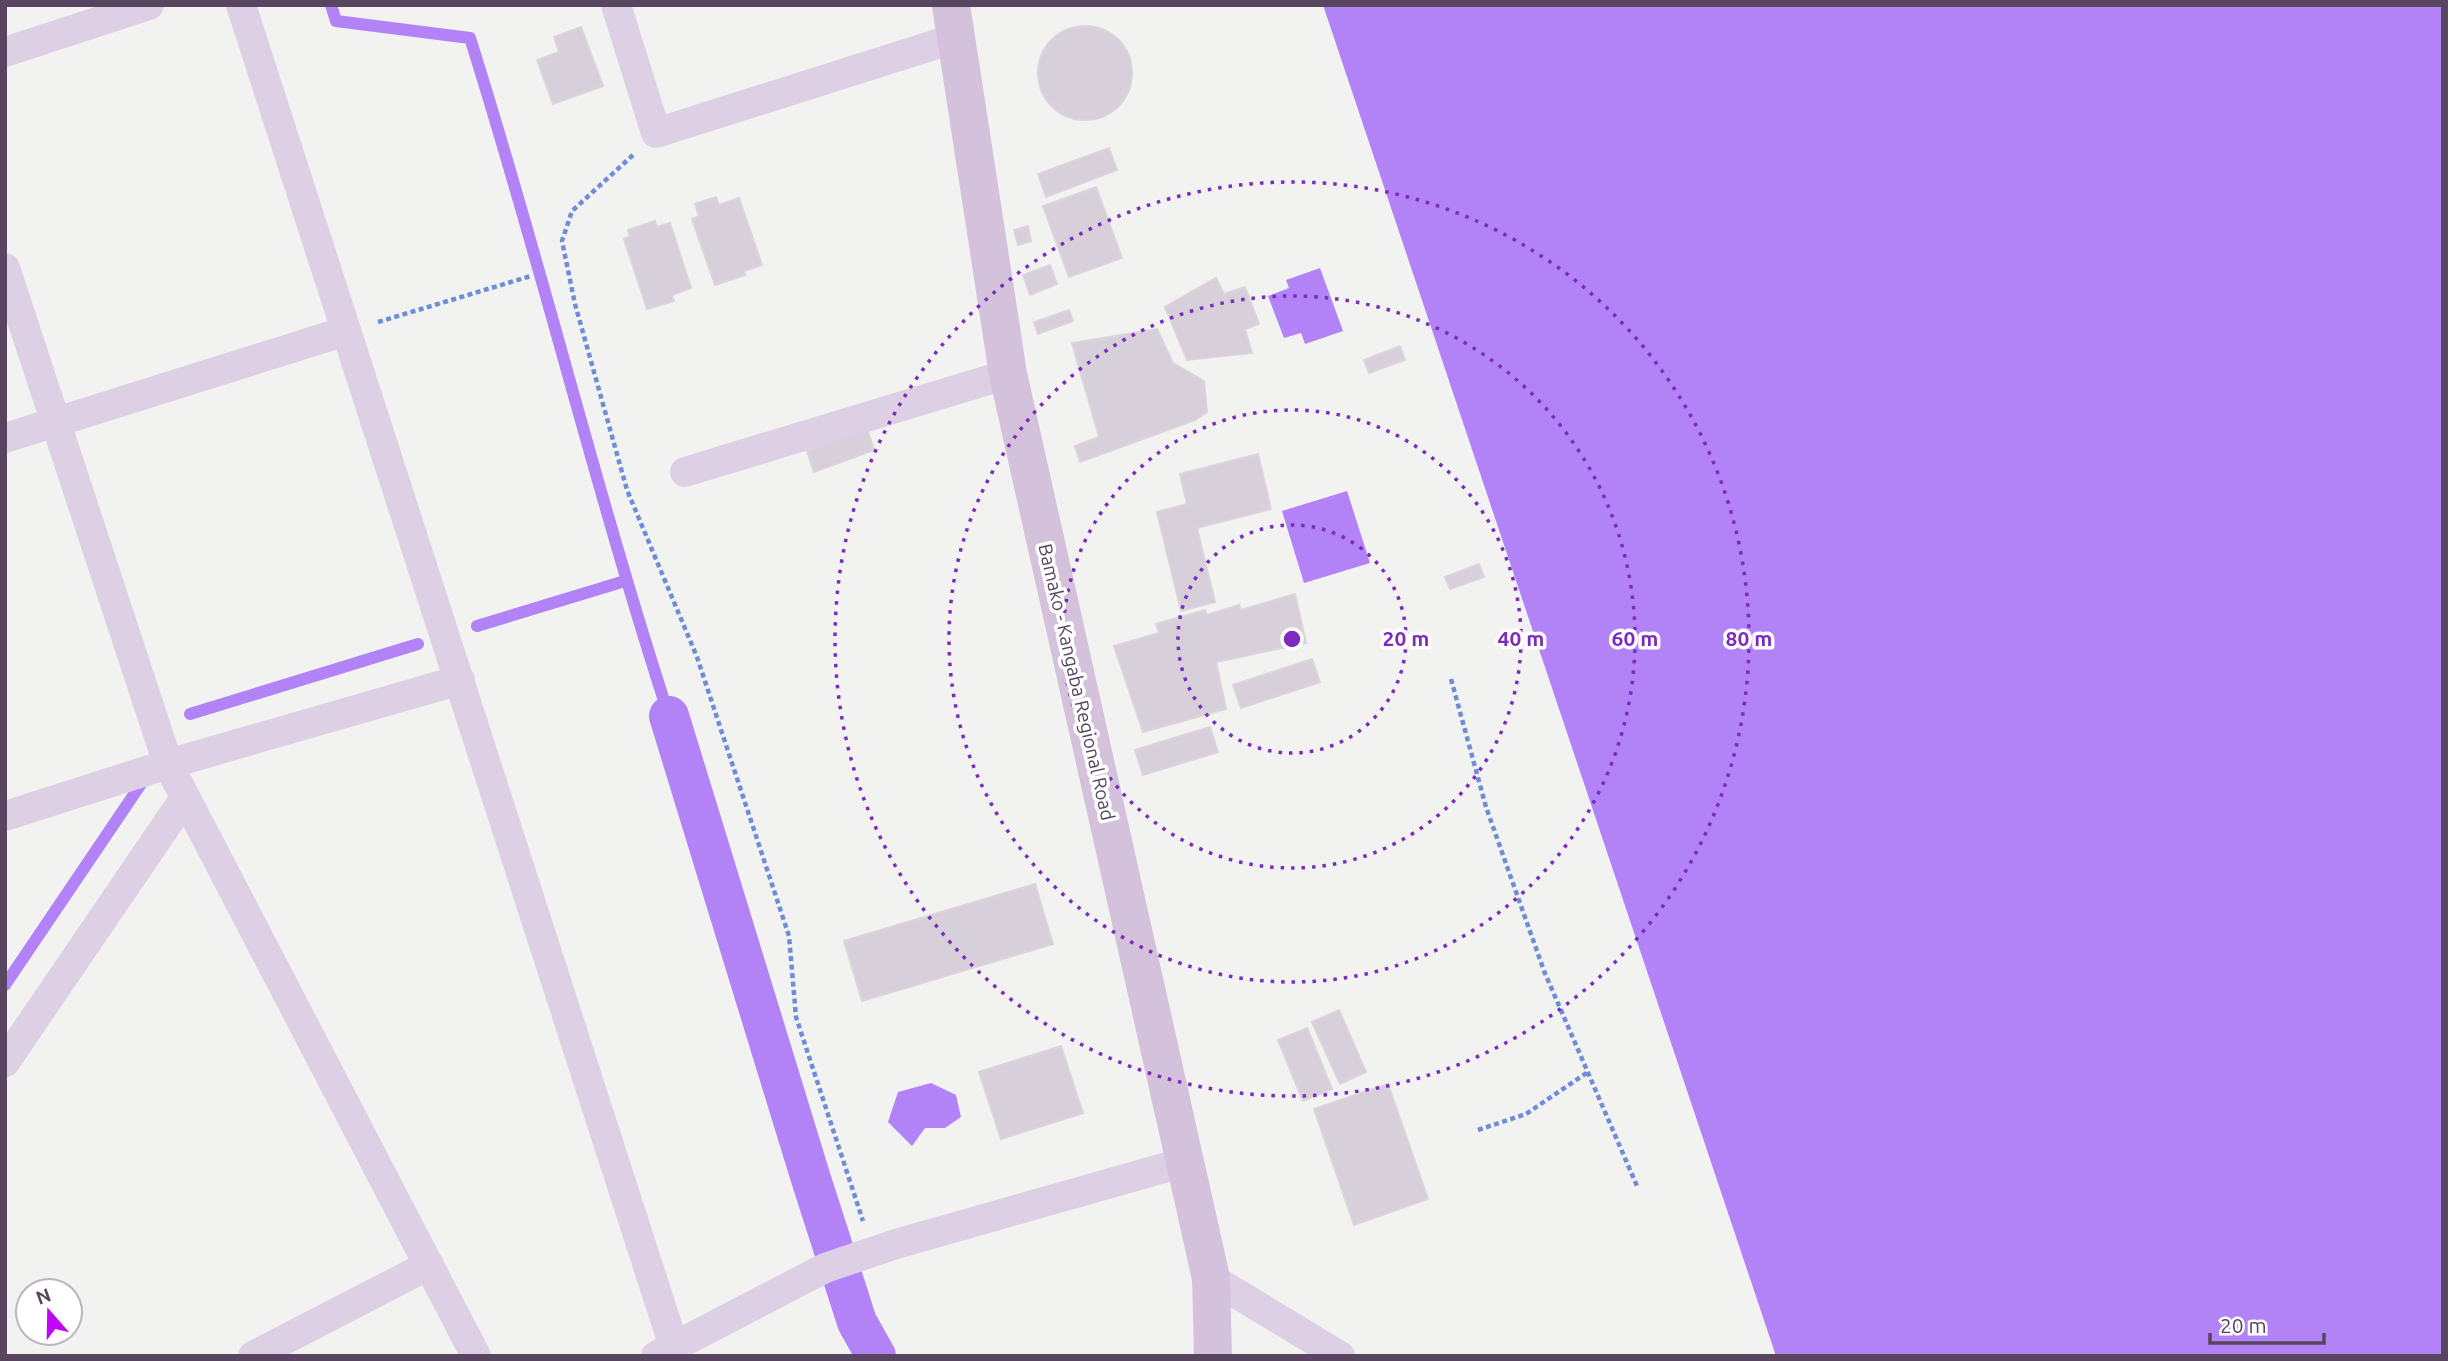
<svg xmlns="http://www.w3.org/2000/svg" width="2448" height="1361" font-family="Ubuntu,sans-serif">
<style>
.water{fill:#b282f7}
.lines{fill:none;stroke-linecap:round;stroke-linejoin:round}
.stream{stroke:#b282f7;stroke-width:12}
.canal{stroke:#b282f7;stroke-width:40}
.building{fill:#d7cfd9;stroke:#dcd4dd;stroke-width:2}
.path{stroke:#6e8cd7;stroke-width:4.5;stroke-dasharray:5 3.5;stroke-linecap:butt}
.street{stroke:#ddd0e4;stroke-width:30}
.secondary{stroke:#d4c1db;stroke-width:38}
.ring{fill:none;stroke:#7b2cbf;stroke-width:3.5;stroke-dasharray:3.5 7}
.labels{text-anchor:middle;stroke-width:7;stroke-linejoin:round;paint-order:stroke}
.street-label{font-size:19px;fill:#584660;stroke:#fff}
.centre{fill:#7b2cbf;stroke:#fff;stroke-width:3.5}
.ring-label{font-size:21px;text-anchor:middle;font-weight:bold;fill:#7b2cbf;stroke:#fff;stroke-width:7;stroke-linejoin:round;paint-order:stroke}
</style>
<rect width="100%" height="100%" fill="#f2f3f0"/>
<!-- water -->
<g class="water">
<polygon points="1323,5 2443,5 2443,1356 1776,1356"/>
<polygon points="1320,268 1343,331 1305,344 1301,333 1284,338 1268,296 1289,288 1286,280"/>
<polygon points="1347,491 1370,563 1304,583 1282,511"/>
<polygon points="931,1083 956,1095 961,1117 945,1128 925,1128 912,1146 888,1122 898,1092"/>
</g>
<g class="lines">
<!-- stream -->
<g class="stream">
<path d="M 331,5 L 336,21 L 470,38 C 541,262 596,492 669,716"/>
<polyline points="477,626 625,581"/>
<polyline points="190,714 418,644"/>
<polyline points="5,985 141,784"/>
</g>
<!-- canal -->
<polyline class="canal" points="669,716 811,1179 857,1322 876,1356"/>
</g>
<!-- building -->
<g class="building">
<circle cx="1085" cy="73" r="47"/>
<polygon points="581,27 603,86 553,104 537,60 559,52 554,37"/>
<polygon points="1109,148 1117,170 1046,197 1038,174"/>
<polygon points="1096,187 1122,258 1069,277 1043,206"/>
<polygon points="716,197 719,205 739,198 762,265 744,271 745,275 715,285 692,219 699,216 695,204"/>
<polygon points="655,221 657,227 670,223 691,288 672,295 674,301 647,309 624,239 630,236 628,230"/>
<polygon points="1028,226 1031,241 1018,245 1014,230"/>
<polygon points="1050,265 1057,284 1030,295 1023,275"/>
<polygon points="1216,278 1224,294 1245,287 1259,324 1245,329 1252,353 1187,360 1165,307"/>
<polygon points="1069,310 1073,321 1038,334 1034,322"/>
<polygon points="1157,329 1173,363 1204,381 1207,412 1195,420 1080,462 1075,446 1099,437 1072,343"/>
<polygon points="1400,346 1405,360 1369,373 1364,360"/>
<polygon points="867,429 874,450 814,472 807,451"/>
<polygon points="1258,454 1271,509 1197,528 1215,602 1181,611 1157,512 1187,504 1180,474"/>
<polygon points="1479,564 1484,577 1450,589 1445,577"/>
<polygon points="1295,594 1306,643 1216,662 1226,709 1143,732 1114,646 1159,633 1156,624 1205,610 1207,615 1239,605 1241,610"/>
<polygon points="1312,659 1320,682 1241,708 1233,685"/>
<polygon points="1210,727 1218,752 1143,775 1135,750"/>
<polygon points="1035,884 1053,944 862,1001 844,941"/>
<polygon points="1339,1010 1366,1072 1340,1084 1312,1022"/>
<polygon points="1307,1028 1332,1089 1303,1101 1278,1040"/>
<polygon points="1061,1046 1083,1113 1001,1139 979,1072"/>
<polygon points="1388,1084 1428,1199 1354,1225 1314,1109"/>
</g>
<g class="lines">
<!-- path -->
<g class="path">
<polyline points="633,155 572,211 562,241 575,304 627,490 697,657 789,936 796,1017 863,1221"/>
<polyline points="378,322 531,276"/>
<polyline points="1451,679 1486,807 1544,971 1637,1186"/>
<polyline points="1478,1130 1526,1114 1588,1072"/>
</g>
<!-- street -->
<g class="street">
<polyline points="241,5 677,1356"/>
<polyline points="616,5 656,133 956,38"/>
<polyline points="5,52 149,5"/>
<polyline points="5,268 168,764 476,1356"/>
<polyline points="5,438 346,331"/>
<polyline points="685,472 1008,374"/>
<polyline points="5,816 168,764 460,680"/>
<polyline points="5,1062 185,798"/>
<polyline points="1211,1278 1340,1356"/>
<polyline points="253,1356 429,1265"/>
<polyline points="656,1356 825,1268 896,1244 1185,1162"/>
</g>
<!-- secondary -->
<polyline class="secondary" points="951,5 1008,374 1211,1278 1213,1356"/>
</g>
<!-- distance rings -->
<g class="ring">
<circle cx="1292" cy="639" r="114"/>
<circle cx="1292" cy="639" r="229"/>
<circle cx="1292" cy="639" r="343"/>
<circle cx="1292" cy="639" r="457"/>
</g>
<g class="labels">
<!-- street labels -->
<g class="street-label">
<text transform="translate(1077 682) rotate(77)" y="7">Bamako - Kangaba Regional Road</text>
</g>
</g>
<circle cx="1292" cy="639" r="10" class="centre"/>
<g class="ring-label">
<text x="1406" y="646">20 m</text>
<text x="1521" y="646">40 m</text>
<text x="1635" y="646">60 m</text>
<text x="1749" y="646">80 m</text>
</g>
<!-- border -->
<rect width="2448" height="1361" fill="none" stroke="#584660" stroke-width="14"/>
<!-- north arrow -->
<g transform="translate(49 1312) rotate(340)"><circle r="33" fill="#ffffff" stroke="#bcb5bf" stroke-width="2"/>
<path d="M0-5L12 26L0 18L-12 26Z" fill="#c103fa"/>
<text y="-10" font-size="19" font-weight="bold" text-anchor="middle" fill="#584660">N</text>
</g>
<!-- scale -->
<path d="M2210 1333v10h114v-10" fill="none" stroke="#584660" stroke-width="3.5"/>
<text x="2220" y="1333" font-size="21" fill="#584660" stroke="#ffffff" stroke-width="5" paint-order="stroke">20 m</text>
</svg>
